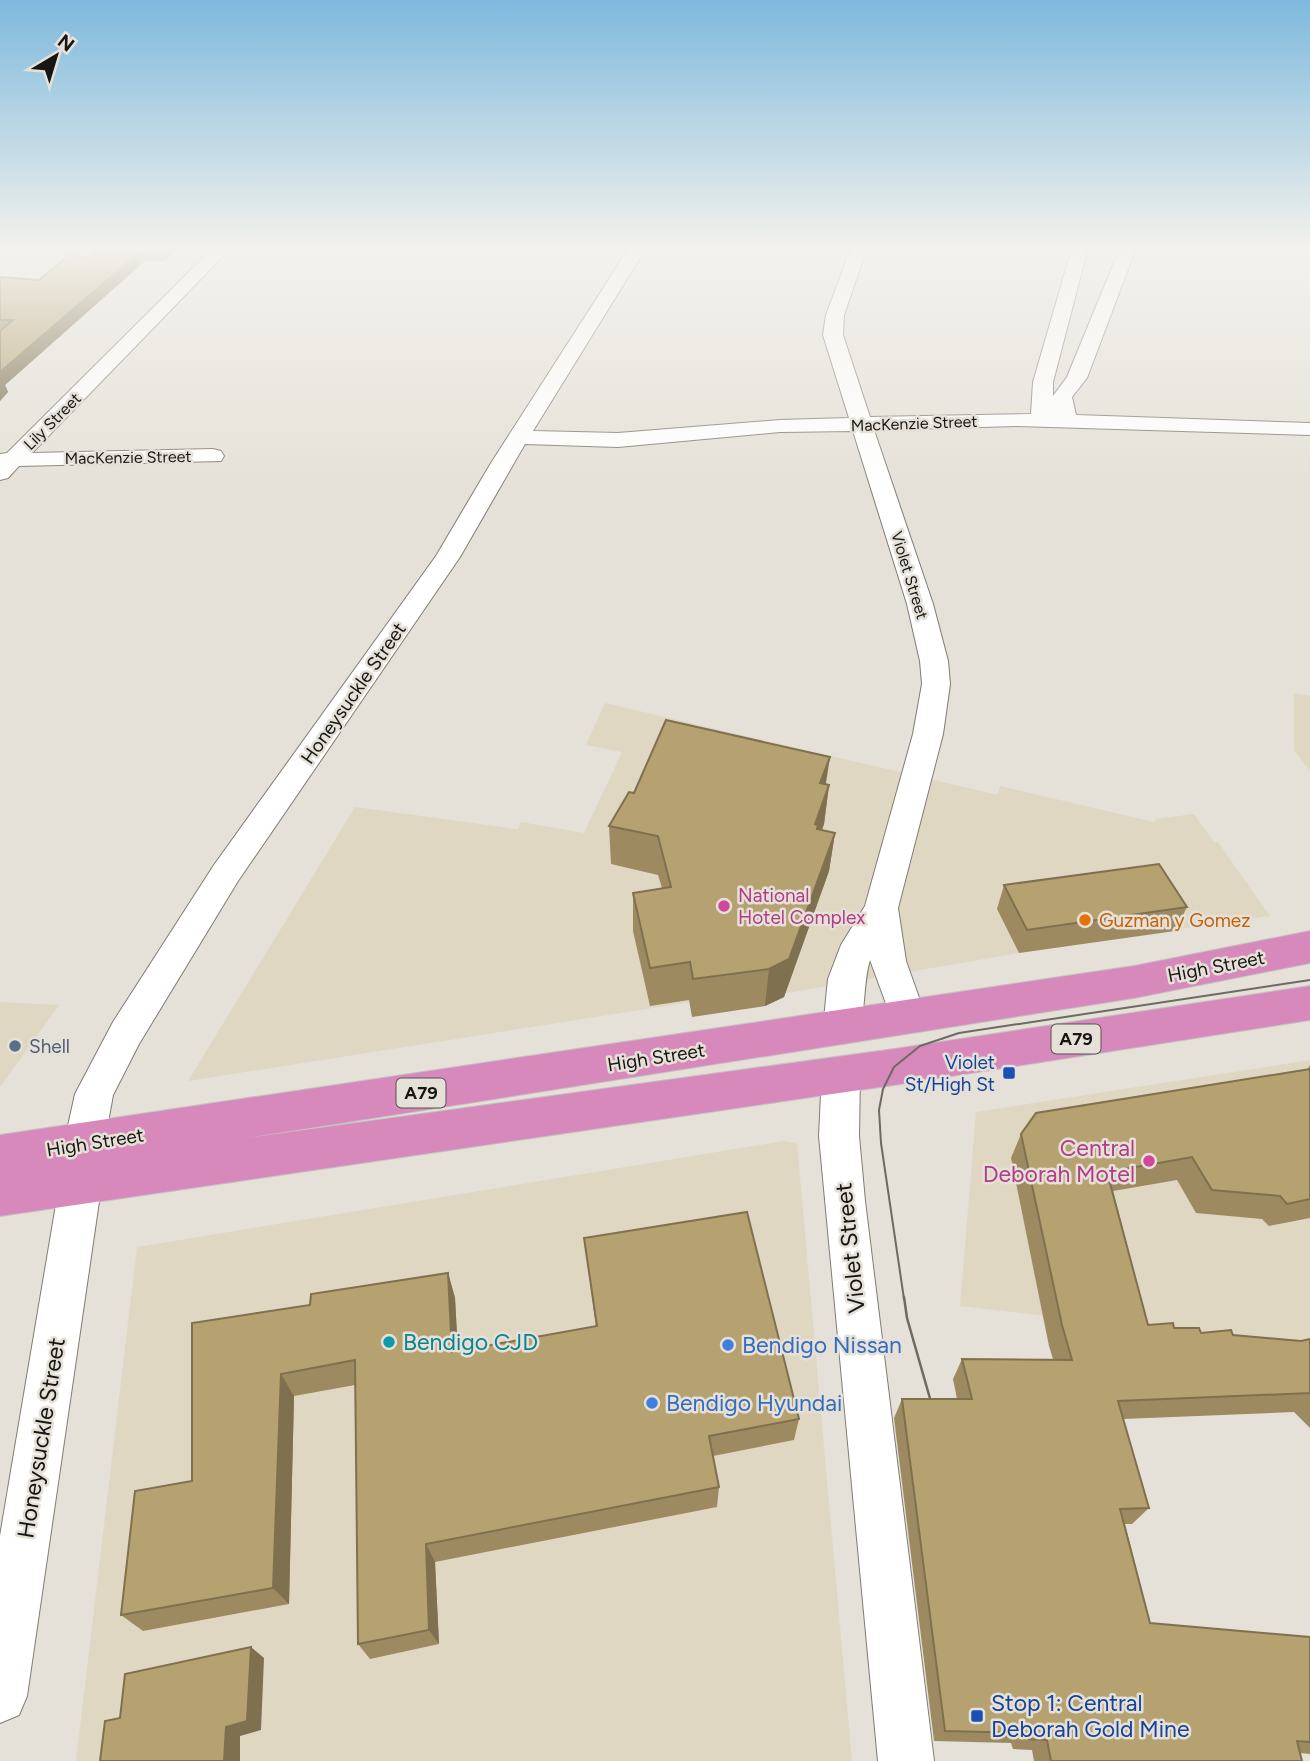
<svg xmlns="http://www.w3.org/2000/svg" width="1310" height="1761" font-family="Figtree,sans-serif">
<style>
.commercial{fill:#e0d7c2}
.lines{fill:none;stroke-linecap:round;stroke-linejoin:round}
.street-casing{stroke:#807c74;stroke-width:2}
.highway-casing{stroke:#c3c2c2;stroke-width:2}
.street{fill:#fff;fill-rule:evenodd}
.highway{fill:#d789bb;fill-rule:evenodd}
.tram-far1{stroke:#6c6a64;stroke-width:2}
.tram{stroke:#6c6a64;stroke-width:2.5}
.wall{fill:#9d8a61}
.shaded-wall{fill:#7f714f}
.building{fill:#b6a171;stroke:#7f714f;stroke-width:2}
.hotel-dot{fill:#d1479c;stroke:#e5e1d8;stroke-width:2.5}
.food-dot{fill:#e8710a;stroke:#e5e1d8;stroke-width:2.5}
.service-dot{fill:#5c6f8a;stroke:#e5e1d8;stroke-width:2.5}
.transit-dot{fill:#1a4fb4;stroke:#e5e1d8;stroke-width:2.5}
.culture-dot{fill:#0f9aa8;stroke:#e5e1d8;stroke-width:2.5}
.shop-dot{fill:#3f7fe0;stroke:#e5e1d8;stroke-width:2.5}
.labels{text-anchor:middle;stroke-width:5;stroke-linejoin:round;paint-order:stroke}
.far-street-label{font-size:16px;fill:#181613;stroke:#e5e1d8}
.shield{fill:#e5e1d8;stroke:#56534e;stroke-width:2}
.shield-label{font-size:18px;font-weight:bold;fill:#181613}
.street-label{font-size:19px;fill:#181613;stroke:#e5e1d8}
.hotel-label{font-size:19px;fill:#b23c85;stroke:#e5e1d8;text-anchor:start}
.food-label{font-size:19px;fill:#c56008;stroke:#e5e1d8;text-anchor:start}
.service-label{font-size:19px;fill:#4e5e75;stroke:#e5e1d8;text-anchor:start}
.transit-label{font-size:19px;fill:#164399;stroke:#e5e1d8;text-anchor:end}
.near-hotel-label{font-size:23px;fill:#b23c85;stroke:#e5e1d8;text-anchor:end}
.near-street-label{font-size:23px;fill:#181613;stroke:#e5e1d8}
.near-culture-label{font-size:23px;fill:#0d838f;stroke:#e5e1d8;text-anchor:start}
.near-shop-label{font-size:23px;fill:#366cbe;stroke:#e5e1d8;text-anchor:start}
.near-transit-label{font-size:23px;fill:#164399;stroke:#e5e1d8;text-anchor:start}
</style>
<rect width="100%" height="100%" fill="#e5e1d8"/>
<!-- commercial -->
<g class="commercial">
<polygon points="1294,693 1310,696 1310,771 1294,750"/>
<polygon points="605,703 998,795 1000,786 1154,822 1156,819 1194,814 1214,842 1218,842 1270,916 1019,953 787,993 767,990 188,1081 355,807 518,829 521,822 584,833 622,752 586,745"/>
<polygon points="0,1002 59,1005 0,1087"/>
<polygon points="1310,1060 1310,1347 960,1306 976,1112"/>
<polygon points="784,1141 797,1143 852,1761 76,1761 137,1247"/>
</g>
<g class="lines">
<!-- street casing -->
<g class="street-casing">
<g id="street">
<polygon points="213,248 231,248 32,453 213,449 221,451 224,456 221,461 19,466 8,478 0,480 0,454 7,453"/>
<path d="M 629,248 L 646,248 L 533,431 L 618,433 L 780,420 L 849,418 L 823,335 L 826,315 L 851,248 L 867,248 L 844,315 L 843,335 L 870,417 L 1031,414 L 1033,382 L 1072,248 L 1088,248 L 1053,382 L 1053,396 L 1067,377 L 1120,248 L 1136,248 L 1087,378 L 1072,397 L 1076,415 L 1310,423 L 1310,435 L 1017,426 L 874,430 L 933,604 L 948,661 L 950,684 L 943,734 L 898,908 L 906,961 L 926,1017 L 921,1028 L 908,1032 L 895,1028 L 870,960 C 862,986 867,1016 855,1040 L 842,1044 L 829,1040 L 823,1029 L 828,979 L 841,945 L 865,906 L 913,734 L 922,684 L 920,661 L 907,604 L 853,431 L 780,432 L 618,447 L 525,444 L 460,557 L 238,881 L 139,1044 L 113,1095 L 104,1144 L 98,1157 L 84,1162 L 70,1157 L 64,1144 L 75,1094 L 113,1022 L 214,865 L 436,556 L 491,463 Z"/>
<polygon points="841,1058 855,1063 860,1074 859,1136 865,1201 934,1761 878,1761 819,1136 822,1074 827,1063"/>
<polygon points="81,1162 96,1168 102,1181 27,1696 19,1715 0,1723 0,1536 60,1181 66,1168"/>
</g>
</g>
<!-- highway casing -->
<g class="highway-casing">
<polygon id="highway" points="1310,931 1310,963 1134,998 246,1138 894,1049 1310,986 1310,1020 894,1085 0,1216 0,1135 1134,966"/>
</g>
<!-- street -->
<use href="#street" class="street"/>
<!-- highway -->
<use href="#highway" class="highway"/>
<!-- tram-far1 -->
<polyline class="tram-far1" points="904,1299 881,1143 879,1110 883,1089 894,1067 920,1046 959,1033 1310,980"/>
<!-- tram -->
<polyline class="tram" points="904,1297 907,1318 935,1416"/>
</g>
<!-- wall -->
<g class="wall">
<polygon points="100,248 177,248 165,261 145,261 5,385 8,392 0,401 0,277 39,280 89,257"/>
<polygon points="829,785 824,824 822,830 835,833 829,871 784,997 765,1006 692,1017 689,1000 650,1006 633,931 633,893 662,888 658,875 611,864 609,826 634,793"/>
<polygon points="1004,885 1187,907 1175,931 1019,953 997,909"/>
<polygon points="1310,1065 1310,1218 1269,1226 1262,1219 1196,1213 1177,1180 1113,1191 1148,1325 1174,1328 1201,1333 1301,1341 1310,1339 1310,1428 1294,1412 1123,1419 1149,1508 1132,1524 1125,1524 1150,1623 1310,1637 1310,1754 1300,1753 1302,1761 1034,1761 1032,1750 1013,1749 1011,1743 934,1741 894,1418 902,1399 957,1399 953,1379 962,1359 1053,1359 1049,1346 1011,1158 1021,1134 1307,1070"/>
<polygon points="584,1238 799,1419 794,1440 713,1456 719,1487 717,1507 435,1562 439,1644 370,1659 358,1644 355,1385 294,1396 289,1604 143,1631 121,1615 192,1481 310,1305 448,1273 455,1298 458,1351 596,1327"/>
</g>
<!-- shaded-wall -->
<g class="shaded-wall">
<polygon points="164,248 177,248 165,261 162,250"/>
<polygon points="142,250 145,261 5,385 8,392 0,401 0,372"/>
<polygon points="830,757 824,796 820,783"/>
<polygon points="829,785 824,824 815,848 815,824"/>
<polygon points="835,833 829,871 784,997 765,1006 769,969"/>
<polygon points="448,1273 455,1298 459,1375 452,1352"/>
<polygon points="281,1374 294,1396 289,1604 273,1588"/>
<polygon points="426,1544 435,1562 439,1644 429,1630"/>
<polygon points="251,1647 264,1658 261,1730 240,1736 240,1761 224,1761 226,1727"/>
</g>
<!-- building -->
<g class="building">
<polygon points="100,248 164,248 162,250 142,250 0,372 0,331 13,320 0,320 0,277 39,280 68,256 89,257"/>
<polygon points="666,720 830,757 820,783 829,785 815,824 818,825 817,829 835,833 789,959 769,969 693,979 690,962 650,968 633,893 671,887 658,836 609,826 629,792 634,793"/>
<polygon points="1159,864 1187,907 1027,930 1004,885"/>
<polygon points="1310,1069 1310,1199 1287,1204 1280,1196 1212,1190 1192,1157 1107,1172 1148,1325 1173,1323 1174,1328 1199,1328 1201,1333 1231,1330 1233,1335 1301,1341 1310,1339 1310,1393 1118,1401 1149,1508 1120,1509 1150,1623 1310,1637 1310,1742 1297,1741 1302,1761 1051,1761 1047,1740 1028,1739 1025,1733 945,1731 902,1399 972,1399 962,1359 1072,1360 1062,1325 1021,1134 1036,1113"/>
<polygon points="747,1212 799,1419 709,1436 719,1487 426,1544 429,1630 358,1644 355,1360 281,1374 273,1588 121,1615 135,1491 192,1481 192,1323 310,1305 311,1294 448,1273 452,1352 597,1326 584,1238"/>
<polygon points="251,1647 247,1721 226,1727 224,1761 100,1761 105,1721 120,1718 125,1674"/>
</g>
<!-- sky -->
<linearGradient id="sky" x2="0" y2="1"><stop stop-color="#7eb9dd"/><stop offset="0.5" stop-color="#f3f2ed"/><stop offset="1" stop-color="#f3f2ed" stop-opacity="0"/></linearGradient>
<rect width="1310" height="495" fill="url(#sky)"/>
<!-- markers -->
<g class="hotel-dot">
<circle cx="724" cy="906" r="7"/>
<circle cx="1149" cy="1161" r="7"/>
</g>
<circle class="food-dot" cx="1085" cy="920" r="7"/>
<circle class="service-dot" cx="15" cy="1046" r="7"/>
<g class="transit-dot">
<rect x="1002" y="1066" width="14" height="14" rx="3.5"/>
<rect x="970" y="1709" width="14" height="14" rx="3.5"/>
</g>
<circle class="culture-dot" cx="389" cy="1342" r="7"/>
<g class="shop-dot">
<circle cx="728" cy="1345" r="7"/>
<circle cx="652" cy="1403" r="7"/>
</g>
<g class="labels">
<!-- far-street labels -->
<g class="far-street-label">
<text transform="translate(52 421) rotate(-45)" y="6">Lily Street</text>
<text transform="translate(914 423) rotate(-2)" y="6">MacKenzie Street</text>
<text transform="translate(128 457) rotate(-1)" y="6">MacKenzie Street</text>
<text transform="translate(910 575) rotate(73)" y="6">Violet Street</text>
</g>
<!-- shield labels -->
<g class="shield">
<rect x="1051.5" y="1024.5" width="49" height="29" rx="5"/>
<rect x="396.5" y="1078.5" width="49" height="29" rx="5"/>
</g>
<g class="shield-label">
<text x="1076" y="1045">A79</text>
<text x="421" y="1099">A79</text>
</g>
<!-- street labels -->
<g class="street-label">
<text transform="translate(353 693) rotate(-55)" y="7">Honeysuckle Street</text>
<text transform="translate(1216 966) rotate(-11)" y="7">High Street</text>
<text transform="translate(656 1057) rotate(-9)" y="7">High Street</text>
<text transform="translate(95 1142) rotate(-9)" y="7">High Street</text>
</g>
<!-- hotel labels -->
<g class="hotel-label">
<text x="738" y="902">National<tspan x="738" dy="22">Hotel Complex</tspan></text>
</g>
<!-- food labels -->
<g class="food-label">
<text x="1099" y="927">Guzman y Gomez</text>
</g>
<!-- service labels -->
<g class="service-label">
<text x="29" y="1053">Shell</text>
</g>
<!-- transit labels -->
<g class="transit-label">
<text x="995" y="1069">Violet<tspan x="995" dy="22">St/High St</tspan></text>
</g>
<!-- near-hotel labels -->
<g class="near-hotel-label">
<text x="1135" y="1156">Central<tspan x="1135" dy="26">Deborah Motel</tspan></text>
</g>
<!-- near-street labels -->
<g class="near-street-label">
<text transform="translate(850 1248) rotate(-96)" y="8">Violet Street</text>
<text transform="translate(41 1438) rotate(-81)" y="8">Honeysuckle Street</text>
</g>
<!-- near-culture labels -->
<g class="near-culture-label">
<text x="403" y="1350">Bendigo CJD</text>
</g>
<!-- near-shop labels -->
<g class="near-shop-label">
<text x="742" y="1353">Bendigo Nissan</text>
<text x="666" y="1411">Bendigo Hyundai</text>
</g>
<!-- near-transit labels -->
<g class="near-transit-label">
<text x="991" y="1711">Stop 1: Central<tspan x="991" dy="26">Deborah Gold Mine</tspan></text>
</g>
</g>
<!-- north arrow -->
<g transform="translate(56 56) rotate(38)" stroke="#e5e1d8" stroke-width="5" paint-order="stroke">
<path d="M0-5L12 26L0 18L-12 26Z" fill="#181613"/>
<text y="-10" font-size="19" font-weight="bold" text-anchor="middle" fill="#181613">N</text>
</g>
</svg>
